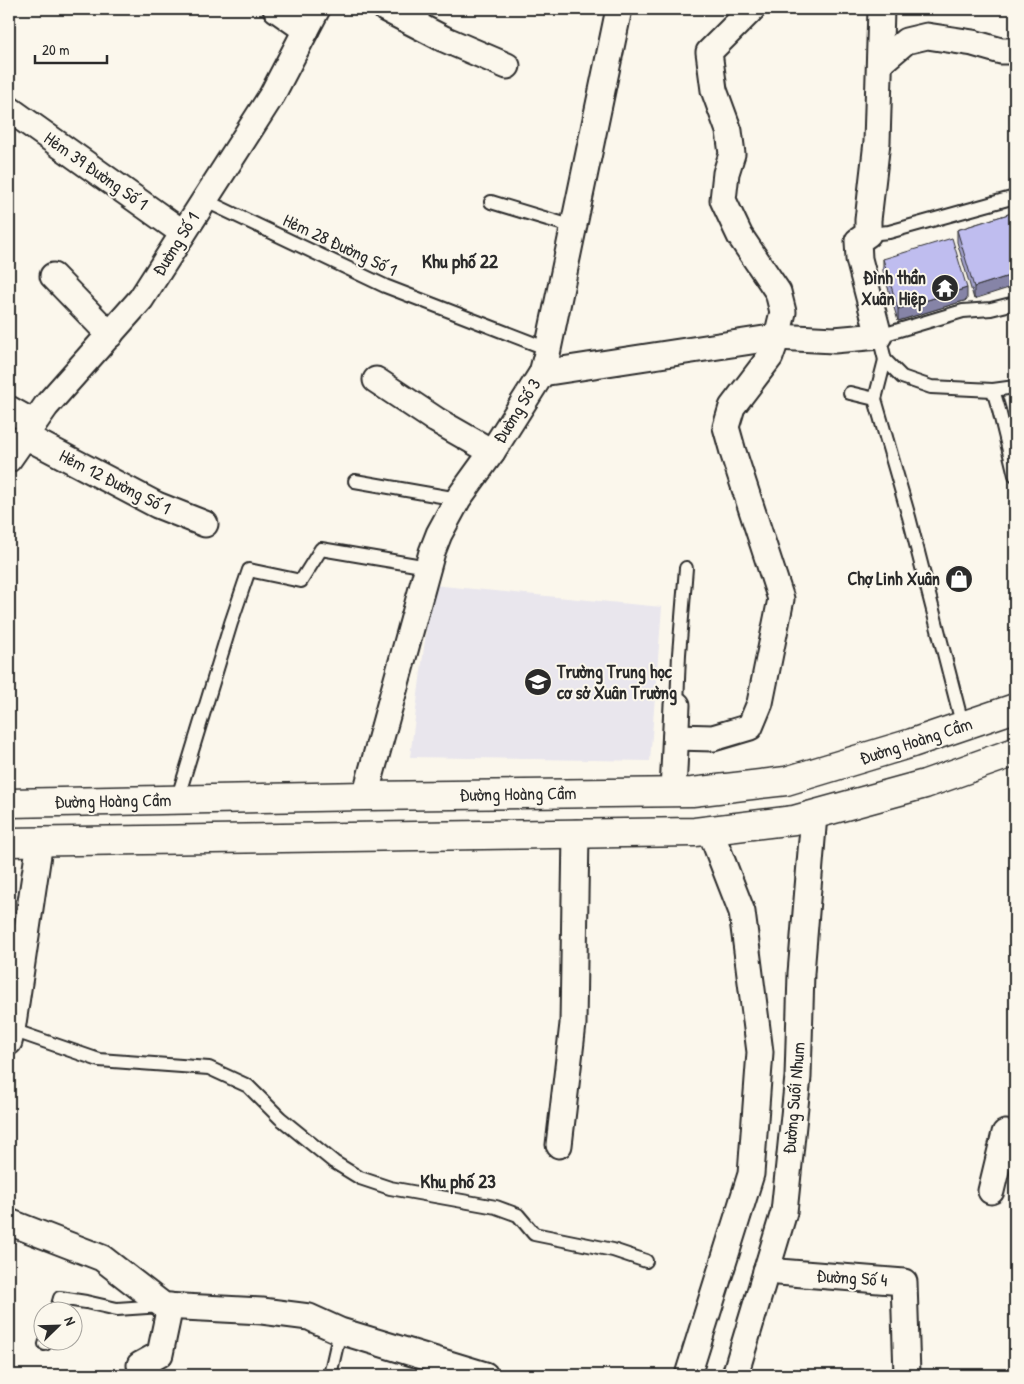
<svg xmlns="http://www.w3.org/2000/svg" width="1024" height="1384" font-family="'Patrick Hand',sans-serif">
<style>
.built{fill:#e9e6ed}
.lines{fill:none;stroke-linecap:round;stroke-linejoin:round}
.service-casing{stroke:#2b2b2b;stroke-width:16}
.minor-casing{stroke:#2b2b2b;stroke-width:29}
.primary-casing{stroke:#2b2b2b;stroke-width:31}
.service{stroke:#fbf7ec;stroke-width:12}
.minor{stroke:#fbf7ec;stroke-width:25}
.primary{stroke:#fbf7ec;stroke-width:28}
.wall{fill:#a4a3ce;stroke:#2b2b2b}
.shaded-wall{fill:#8684a7;stroke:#2b2b2b}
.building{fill:#bfbdef;stroke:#2b2b2b}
.labels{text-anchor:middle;stroke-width:4;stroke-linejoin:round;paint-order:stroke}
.street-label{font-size:18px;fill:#2b2b2b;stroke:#fbf7ec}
.poi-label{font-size:18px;font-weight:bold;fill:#2b2b2b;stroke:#fbf7ec;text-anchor:end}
.neighbourhood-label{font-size:19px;font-weight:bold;fill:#2b2b2b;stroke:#fbf7ec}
</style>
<rect width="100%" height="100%" fill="#fbf7ec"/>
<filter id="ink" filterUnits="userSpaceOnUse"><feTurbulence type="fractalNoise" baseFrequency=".02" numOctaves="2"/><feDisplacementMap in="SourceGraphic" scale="10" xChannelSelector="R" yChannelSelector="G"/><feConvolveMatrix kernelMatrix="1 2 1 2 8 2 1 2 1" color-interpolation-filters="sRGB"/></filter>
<g filter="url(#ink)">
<!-- built -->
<polygon class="built" points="432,585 662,607 650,761 410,757"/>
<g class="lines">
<!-- service casing -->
<g class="service-casing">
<g id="service">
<polyline points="418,26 425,9"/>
<polyline points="204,200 385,286 548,349"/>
<polyline points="491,202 574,227"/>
<polyline points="868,234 889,232 1015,197"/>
<polyline points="1015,303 991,309 963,311 879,336 885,360 902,377 931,387 993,390 1015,387"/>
<polyline points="885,360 875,399 909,517 963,727"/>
<polyline points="993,390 999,410 1015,475"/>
<polyline points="850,393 875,399"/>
<polyline points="355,481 458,499"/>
<polyline points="677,705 679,654 686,568"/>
<polyline points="177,800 231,623 249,570 301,581 321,549 428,567"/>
<polyline points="12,1030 99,1060 209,1068 248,1086 280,1118 334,1162 360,1178 390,1188 496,1207 518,1215 534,1234 613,1250 646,1261"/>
<polyline points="56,1312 60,1298 86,1302 117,1309 162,1306"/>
<polyline points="45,1344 46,1342"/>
<polyline points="330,1375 340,1331"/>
</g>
</g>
<!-- minor casing -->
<g class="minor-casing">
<g id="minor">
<polyline points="276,9 306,30"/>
<polyline points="386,9 444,39 507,66"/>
<polyline points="880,63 906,41 927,36 973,43 1001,51 1015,51"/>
<polyline points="9,109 183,233"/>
<polyline points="53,276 110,335"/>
<polyline points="542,373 777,337 834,340 879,336 859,259 858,241 868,234 868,220 877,142 881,9"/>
<polyline points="376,380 436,420 492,452"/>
<polyline points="9,409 34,423"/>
<polyline points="25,436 157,505 205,524"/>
<polyline points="9,459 46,406 141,299 272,95 317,9"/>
<polyline points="676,737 713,738 750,727 760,703 781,599 733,452 726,427 732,407 770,357 777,337 783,312 778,292 740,236 723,200 726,173 732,154 729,131 714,90 709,52 752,9"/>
<polyline points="673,792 677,705"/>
<polyline points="365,796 432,552 439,534 458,499 492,452 542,373 547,354 619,9"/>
<polyline points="9,1042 12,1030 40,841"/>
<polyline points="559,1145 573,1024 576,833"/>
<polyline points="991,1191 1005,1133 1015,1134"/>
<polyline points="9,1222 102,1258 164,1306 262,1311 309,1317 340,1331 485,1375"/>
<polyline points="766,1271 904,1282 907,1375"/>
<polyline points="140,1365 160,1354 170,1306"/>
<polyline points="688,1375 751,1174 760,1052 742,912 710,830"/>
<polyline points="735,1375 784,1212 798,1077 801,973 814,815"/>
</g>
</g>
<!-- primary casing -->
<g class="primary-casing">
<g id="primary">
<polyline points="9,803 365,796 692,792 786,781 912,743 1015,708"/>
<polyline points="9,842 695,832 794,820 925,784 1015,752"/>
</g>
</g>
<!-- service -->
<use href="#service" class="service"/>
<!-- minor -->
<use href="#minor" class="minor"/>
<!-- primary -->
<use href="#primary" class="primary"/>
</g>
<!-- wall -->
<g class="wall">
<polygon points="1015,212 974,299 957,242 957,230"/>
<polygon points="883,259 967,300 898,321 883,271"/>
</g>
<!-- shaded-wall -->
<g class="shaded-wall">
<polygon points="1015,274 1015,286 974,299 974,287"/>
<polygon points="967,288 967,300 898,321 898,309"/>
</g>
<!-- building -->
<g class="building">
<polygon points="1015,212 1015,274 974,287 957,230"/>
<polygon points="952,238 967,288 898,309 883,259"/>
</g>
</g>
<!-- icons -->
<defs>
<g id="temple-disc" transform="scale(1.4375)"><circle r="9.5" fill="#2b2b2b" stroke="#fbf7ec"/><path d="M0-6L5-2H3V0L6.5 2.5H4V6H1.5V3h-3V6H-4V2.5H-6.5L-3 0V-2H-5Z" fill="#fff"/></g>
<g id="shop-disc" transform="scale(1.4375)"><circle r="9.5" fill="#2b2b2b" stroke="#fbf7ec"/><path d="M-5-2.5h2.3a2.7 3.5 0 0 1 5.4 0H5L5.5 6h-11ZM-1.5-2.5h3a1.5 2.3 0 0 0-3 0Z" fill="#fff"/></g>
<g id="school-disc" transform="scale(1.4375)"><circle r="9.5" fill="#2b2b2b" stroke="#fbf7ec"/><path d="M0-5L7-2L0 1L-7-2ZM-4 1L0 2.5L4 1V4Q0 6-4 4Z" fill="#fff"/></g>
</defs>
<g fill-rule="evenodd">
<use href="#temple-disc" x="945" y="288"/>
<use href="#shop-disc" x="959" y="579"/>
<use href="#school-disc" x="538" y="682"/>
</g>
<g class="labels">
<!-- street labels -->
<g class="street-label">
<text transform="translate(96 171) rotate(35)" y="6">Hẻm 39 Đường Số 1</text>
<text transform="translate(176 244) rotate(-58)" y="6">Đường Số 1</text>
<text transform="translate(340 245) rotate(25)" y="6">Hẻm 28 Đường Số 1</text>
<text transform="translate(517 411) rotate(-58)" y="6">Đường Số 3</text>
<text transform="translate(115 482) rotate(27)" y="6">Hẻm 12 Đường Số 1</text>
<text transform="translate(916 741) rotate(-18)" y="6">Đường Hoàng Cầm</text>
<text transform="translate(518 794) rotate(-1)" y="6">Đường Hoàng Cầm</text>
<text transform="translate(113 801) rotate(-1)" y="6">Đường Hoàng Cầm</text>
<text transform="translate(794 1098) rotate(-85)" y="6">Đường Suối Nhum</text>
<text transform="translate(852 1278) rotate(4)" y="6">Đường Số 4</text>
</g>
<!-- poi labels -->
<g class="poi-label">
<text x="926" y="284">Đình thần<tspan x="926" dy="21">Xuân Hiệp</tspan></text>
<text x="940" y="585">Chợ Linh Xuân</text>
<text x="557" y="678" text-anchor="start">Trường Trung học<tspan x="557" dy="21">cơ sở Xuân Trường</tspan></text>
</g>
<!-- neighbourhood labels -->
<g class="neighbourhood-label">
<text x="460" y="268">Khu phố 22</text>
<text x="458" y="1188">Khu phố 23</text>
</g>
</g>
<!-- margin -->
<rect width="1024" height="1384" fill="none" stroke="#fbf7ec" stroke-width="30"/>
<rect x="15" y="15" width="994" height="1354" fill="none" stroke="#2b2b2b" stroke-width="2" filter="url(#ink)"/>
<!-- north arrow -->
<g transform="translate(58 1326) rotate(67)"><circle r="24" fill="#fbf7ec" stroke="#a8a59f"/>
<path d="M0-4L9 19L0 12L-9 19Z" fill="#2b2b2b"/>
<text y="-8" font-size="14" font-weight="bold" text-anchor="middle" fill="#2b2b2b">N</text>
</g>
<!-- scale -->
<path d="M35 55v8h72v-8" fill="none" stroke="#2b2b2b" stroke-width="2.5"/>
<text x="42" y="55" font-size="15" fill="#2b2b2b" stroke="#fbf7ec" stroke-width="4" paint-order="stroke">20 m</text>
</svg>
